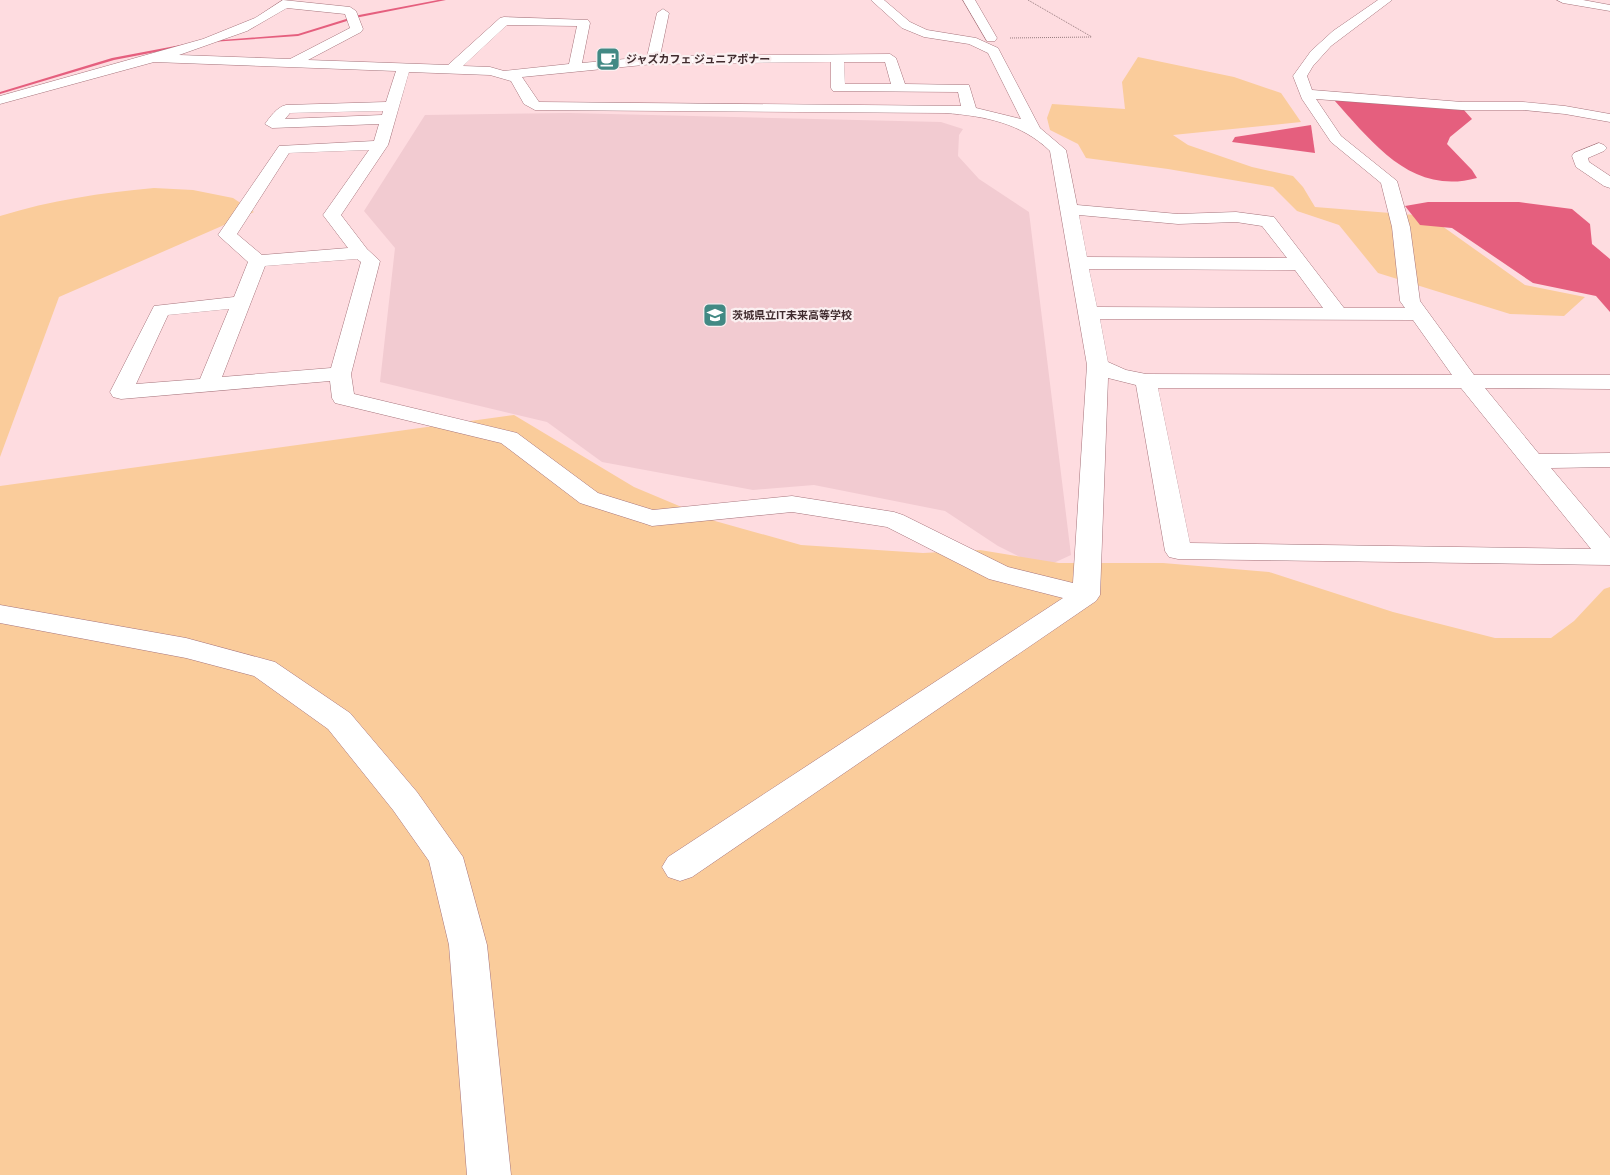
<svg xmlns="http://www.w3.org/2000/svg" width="1610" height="1175" font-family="Ubuntu,'Noto Sans JP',sans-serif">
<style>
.built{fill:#f2cbd1}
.green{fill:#facc9b}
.water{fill:#e55f7e}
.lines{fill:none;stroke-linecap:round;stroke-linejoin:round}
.stream{fill:#e55f7e;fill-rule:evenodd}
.minor-casing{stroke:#a6747c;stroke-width:1}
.major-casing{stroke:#a6747c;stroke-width:1}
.path{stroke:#967b7e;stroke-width:1;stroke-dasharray:1 1;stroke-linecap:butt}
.minor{fill:#fff;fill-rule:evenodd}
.major{fill:#fff;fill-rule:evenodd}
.labels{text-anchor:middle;stroke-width:4.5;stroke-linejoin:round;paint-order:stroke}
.far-poi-label{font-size:11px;font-weight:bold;fill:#402b2e;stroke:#fbf0f1;text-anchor:start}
</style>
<rect width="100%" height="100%" fill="#fedce0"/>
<!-- built -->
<polygon class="built" points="569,113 941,122 963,129 959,135 958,156 979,179 1029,212 1071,555 1047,566 1026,560 998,546 945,511 814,485 753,490 602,462 547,422 380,382 395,248 364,211 425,115"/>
<!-- green -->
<g class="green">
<polygon points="1138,57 1234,77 1281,93 1301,122 1173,135 1188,145 1252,167 1293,176 1303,187 1315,207 1428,216 1525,285 1585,297 1564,316 1510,314 1378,273 1339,225 1297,211 1273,187 1168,169 1086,158 1078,144 1050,130 1047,118 1052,104 1125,109 1122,82"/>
<path d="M 154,188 L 193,190 L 233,198 L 254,212 L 59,297 L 0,457 L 0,216 C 52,200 100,193 154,188 Z"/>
<polygon points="514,415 634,487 715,521 801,545 923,553 980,550 1059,563 1163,563 1269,572 1393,612 1495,638 1551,638 1574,621 1604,589 1610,587 1610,1175 0,1175 0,486"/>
</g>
<!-- water -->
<g class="water">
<path d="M 1334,100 L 1463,109 L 1472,119 L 1450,137 L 1447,144 L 1472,170 L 1477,178 C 1412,196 1373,143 1334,100 Z"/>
<polygon points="1311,125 1315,153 1232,142 1235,137"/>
<polygon points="1428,202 1519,202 1572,209 1590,224 1592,244 1610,259 1610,312 1596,296 1533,283 1452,228 1420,225 1405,206"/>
</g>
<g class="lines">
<!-- stream -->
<g class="stream">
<polygon points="438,0 446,0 360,17 298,36 211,42 209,41 298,34 359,15"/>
<polygon points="191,43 192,45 114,60 0,94 0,92 112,58"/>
</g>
<!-- minor casing -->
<g class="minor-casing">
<g id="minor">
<path d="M 283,0 L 350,7 L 356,11 L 363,29 L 361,32 L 308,60 L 448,65 L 500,18 L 504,17 L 588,20 L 590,23 L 582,63 L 647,57 L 657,13 L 663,9 L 669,13 L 660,56 L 890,54 L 896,58 L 905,84 L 969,85 L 976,108 L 1021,119 L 988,53 L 969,44 L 924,37 L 902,28 L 871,0 L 884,0 L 910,22 L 927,30 L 976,38 L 998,48 L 1040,128 L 1066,150 L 1077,205 L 1178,214 L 1236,212 L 1274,217 L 1344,308 L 1405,308 L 1400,301 L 1392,227 L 1381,183 L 1331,142 L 1302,99 L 1293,76 L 1311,51 L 1333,31 L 1378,0 L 1392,0 L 1331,46 L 1313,66 L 1307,76 L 1312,90 L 1462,102 L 1523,102 L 1565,106 L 1610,114 L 1610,122 L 1565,114 L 1523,110 L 1462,110 L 1316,99 L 1341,136 L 1397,181 L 1410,227 L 1420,301 L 1474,375 L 1610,375 L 1610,389 L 1485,388 L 1539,454 L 1610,453 L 1610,467 L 1551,468 L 1610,538 L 1610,565 L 1178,559 L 1169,557 L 1165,551 L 1136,385 L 1108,378 L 1100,595 L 1096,601 L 692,877 L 680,881 L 668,877 L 662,867 L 668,857 L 1063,598 L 989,579 L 887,527 L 792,512 L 652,526 L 643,523 L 580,503 L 501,443 L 335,403 L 332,398 L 330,381 L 121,399 L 113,397 L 110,392 L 154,306 L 234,297 L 248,262 L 218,235 L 279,146 L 374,141 L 379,124 L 272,128 L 265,124 C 270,117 277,107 286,105 L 386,102 L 396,71 L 154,62 L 0,104 L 0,96 L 203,39 L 255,18 ZM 287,8 L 345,14 L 350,28 L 290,59 L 179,55 L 247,31 ZM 507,25 L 577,26 L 569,64 L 504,71 L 490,67 L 463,66 ZM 831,62 L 831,88 L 833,91 L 958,92 L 961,106 L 539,102 L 522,77 L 653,64 ZM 844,62 L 885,62 L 891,84 L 845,84 ZM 409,72 L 490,75 L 511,81 L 524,104 L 535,110 L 945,113 C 985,116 1021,123 1050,151 L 1087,365 L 1073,583 L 1008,567 L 903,515 L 894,512 L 792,496 L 653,510 L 598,493 L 517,433 L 354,394 L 351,374 L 380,261 L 367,249 L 341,215 L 388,145 ZM 383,111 L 382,115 L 285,119 L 290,113 ZM 369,150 L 323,215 L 348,248 L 262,255 L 237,234 L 289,153 ZM 1079,215 L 1178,224 L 1236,222 L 1262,226 L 1287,258 L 1087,257 ZM 357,259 L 361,262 L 331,368 L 222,377 L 265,266 ZM 1089,269 L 1295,270 L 1323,308 L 1097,307 ZM 229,309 L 200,379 L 136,384 L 168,315 ZM 1100,319 L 1413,320 L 1452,375 L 1146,374 L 1126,370 L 1108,362 ZM 1158,388 L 1461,388 L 1591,549 L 1190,543 Z"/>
<polygon points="963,0 975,0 997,38 995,41 987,41"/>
<polygon points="1599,143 1604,145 1607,148 1604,151 1588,158 1589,162 1610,176 1610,188 1604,186 1576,167 1572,156 1574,153"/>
<polygon points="0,605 186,638 275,662 350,713 417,792 463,857 487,945 511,1175 467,1175 449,945 429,861 393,810 328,729 254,676 186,658 0,623"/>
</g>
</g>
<!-- major casing -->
<g class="major-casing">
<polygon id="major" points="1557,0 1583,0 1610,5 1610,11 1563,3"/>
</g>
<!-- path -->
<g class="path">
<polyline points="1028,0 1092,37"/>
<polyline points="1010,38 1092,37"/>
</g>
<!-- minor -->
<use href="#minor" class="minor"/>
<!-- major -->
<use href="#major" class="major"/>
</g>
<!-- icons -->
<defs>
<g id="cafe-square" transform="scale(1.25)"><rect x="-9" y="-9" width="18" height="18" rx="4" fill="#428984" stroke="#fbf0f1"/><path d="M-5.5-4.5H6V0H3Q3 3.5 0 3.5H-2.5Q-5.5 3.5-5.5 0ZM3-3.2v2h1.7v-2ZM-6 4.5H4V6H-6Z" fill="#fff"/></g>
<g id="school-square" transform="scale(1.25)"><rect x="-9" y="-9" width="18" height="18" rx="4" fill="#428984" stroke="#fbf0f1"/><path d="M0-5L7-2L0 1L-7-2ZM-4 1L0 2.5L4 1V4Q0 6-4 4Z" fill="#fff"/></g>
</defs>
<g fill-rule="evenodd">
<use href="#cafe-square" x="608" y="59"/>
<use href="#school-square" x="715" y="315"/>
</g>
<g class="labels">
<!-- far-poi labels -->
<g class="far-poi-label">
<text x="626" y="63">ジャズカフェ ジュニアボナー</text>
<text x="732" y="319">茨城県立IT未来高等学校</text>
</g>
</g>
</svg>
